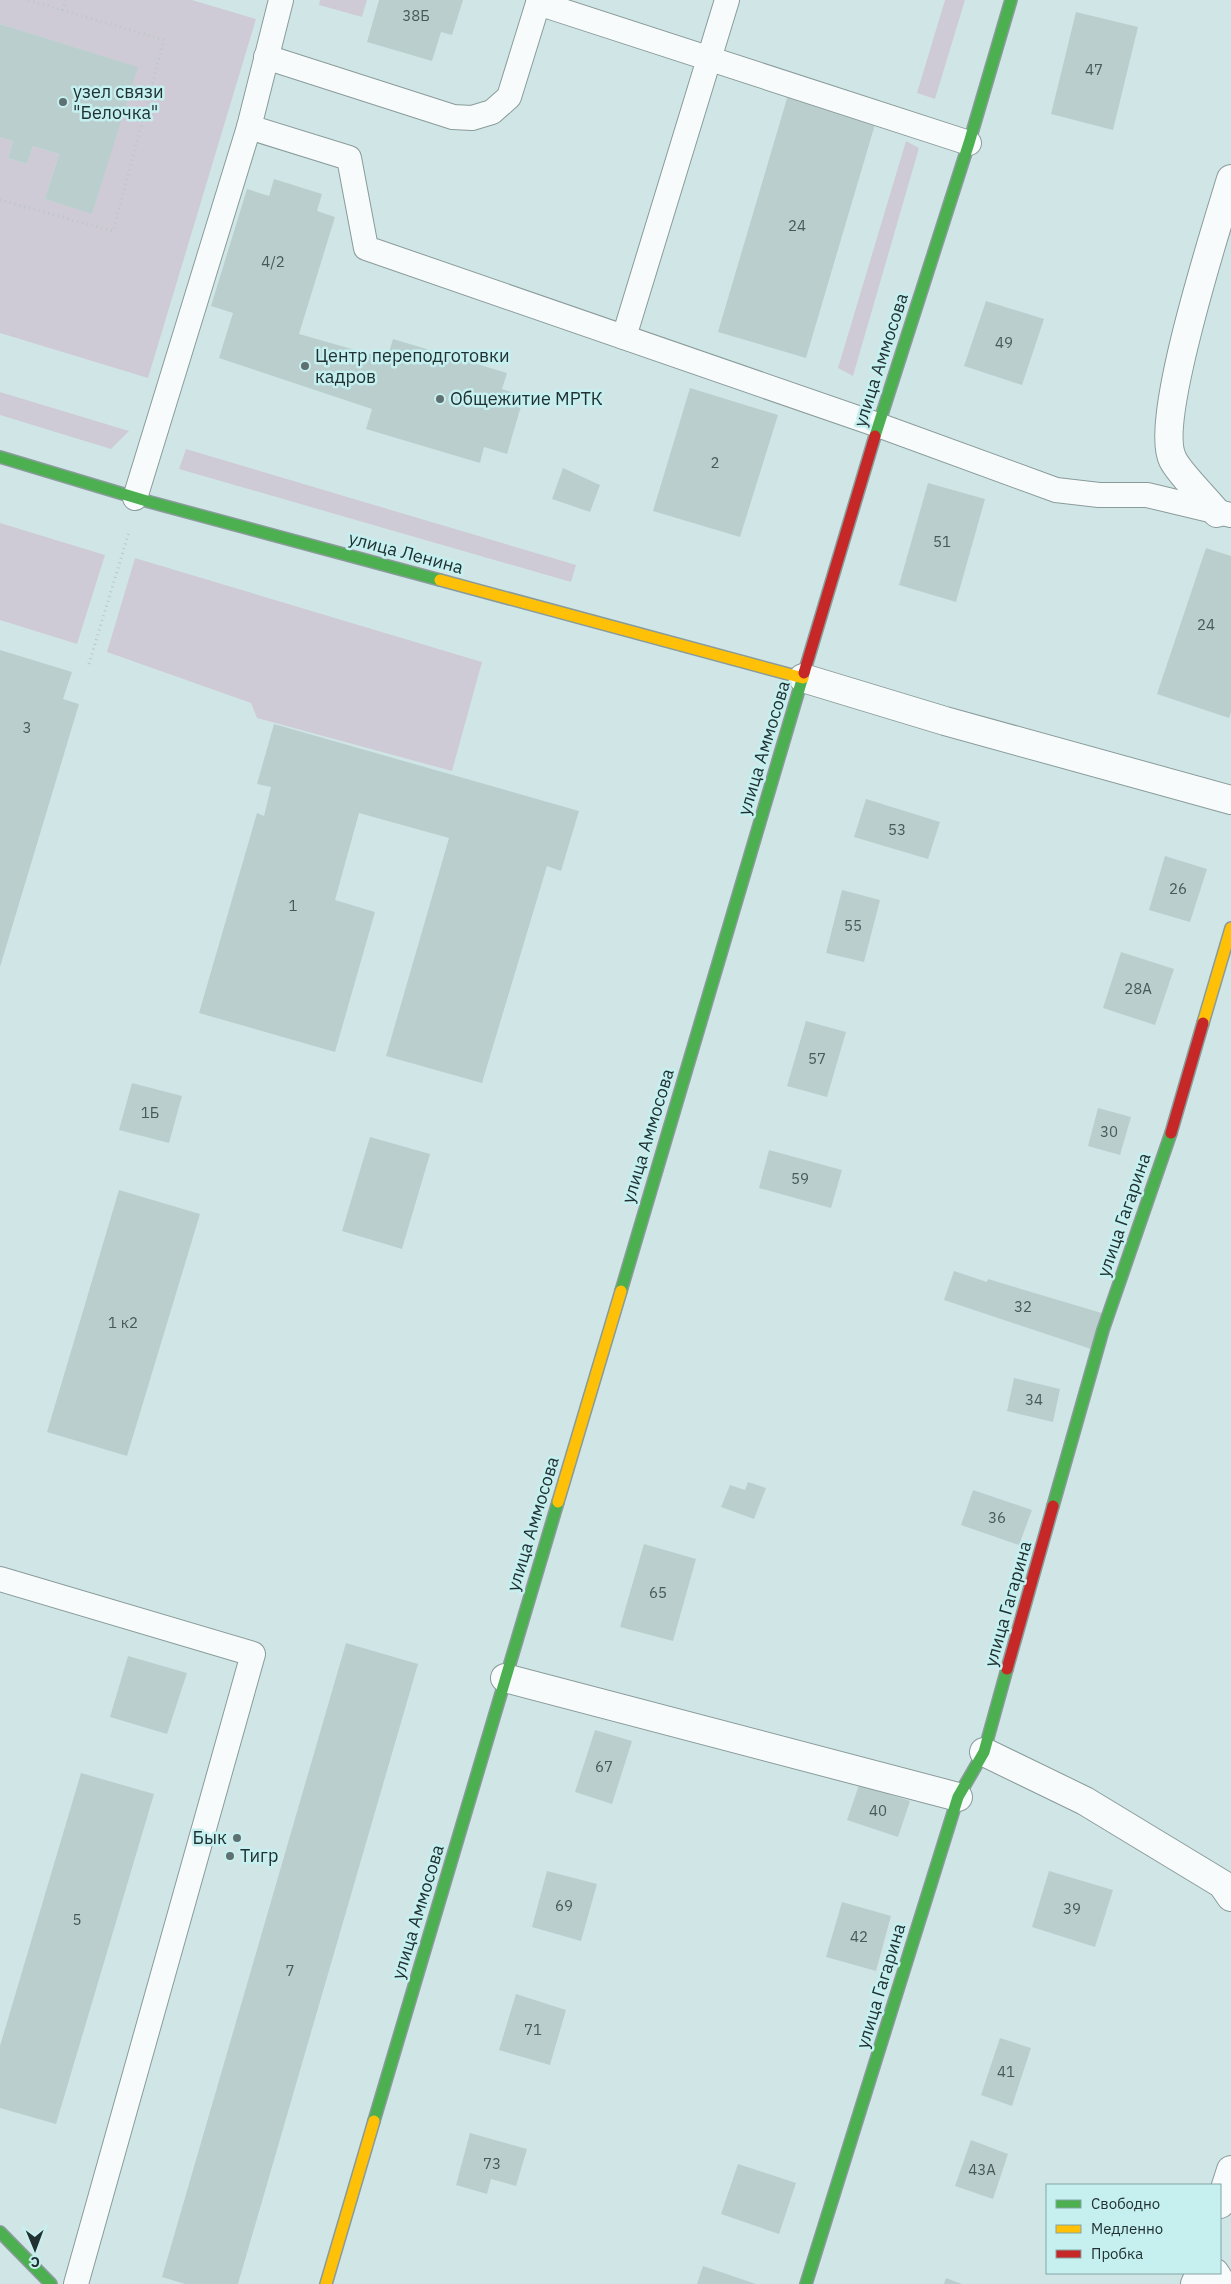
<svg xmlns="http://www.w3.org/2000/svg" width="1231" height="2284" font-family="'IBM Plex Sans',sans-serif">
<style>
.green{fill:#cfcbd6}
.building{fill:#bacece}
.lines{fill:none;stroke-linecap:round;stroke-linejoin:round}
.lane-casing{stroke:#8a9b9b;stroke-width:26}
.street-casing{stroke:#8a9b9b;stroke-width:30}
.fast-casing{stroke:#8a9b9b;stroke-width:14}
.slow-casing{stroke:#8a9b9b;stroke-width:14}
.jam-casing{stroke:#8a9b9b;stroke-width:14}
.path{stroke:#bdc6c6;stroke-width:3;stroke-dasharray:1 4;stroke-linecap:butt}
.lane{stroke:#f8fbfb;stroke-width:24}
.street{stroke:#f8fbfb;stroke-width:28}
.fast{stroke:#4caf50;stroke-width:11}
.slow{stroke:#ffc107;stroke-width:11}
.jam{stroke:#c62828;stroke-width:11}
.poi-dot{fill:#5e7071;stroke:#c6f0f0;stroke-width:2}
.labels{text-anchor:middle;stroke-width:5;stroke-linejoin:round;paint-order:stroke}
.number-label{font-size:15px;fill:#48595a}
.poi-label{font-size:18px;fill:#213132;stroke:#c6f0f0;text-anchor:start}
.street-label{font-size:18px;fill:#213132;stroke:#c6f0f0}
</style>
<rect width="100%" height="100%" fill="#d0e6e6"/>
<!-- green -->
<g class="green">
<polygon points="0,0 192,0 256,19 148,378 0,333 0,137 13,141 8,158 27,164 33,146 59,154 45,199 92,213 137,67 0,24"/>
<polygon points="320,0 367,0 362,17 319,5"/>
<polygon points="945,0 965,0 935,99 917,93"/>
<polygon points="906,141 919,148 853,376 838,368"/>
<polygon points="0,392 129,431 111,449 0,415"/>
<polygon points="186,449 576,565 571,582 179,469"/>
<polygon points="0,523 105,555 77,644 0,620"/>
<polygon points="135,558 482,662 452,771 257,718 251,703 107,652"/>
</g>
<!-- building -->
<g class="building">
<polygon points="379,0 463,0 452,35 441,32 432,61 367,42"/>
<polygon points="1076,12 1138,27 1113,130 1051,114"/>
<polygon points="0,24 138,67 92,214 45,199 59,154 33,146 27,164 8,158 13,141 0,137"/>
<polygon points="788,95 876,121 806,358 718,332"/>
<polygon points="274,179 322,194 317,211 335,217 299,334 387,359 393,339 507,373 502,389 524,396 507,454 484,447 480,463 366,429 372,409 219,358 233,313 211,306 247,189 269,196"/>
<polygon points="986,301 1044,319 1022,385 964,366"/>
<polygon points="690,388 778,415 740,537 653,511"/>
<polygon points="563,468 600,485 590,512 552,499"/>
<polygon points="928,483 985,499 956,602 899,585"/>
<polygon points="1206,548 1231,556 1231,712 1229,718 1157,694"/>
<polygon points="0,650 72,672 63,699 79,704 0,967"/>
<polygon points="274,724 579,811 561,871 547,866 482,1083 386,1056 449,838 359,813 335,900 375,912 335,1052 199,1013 257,813 264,816 271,787 257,784"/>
<polygon points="866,799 940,822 928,859 854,837"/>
<polygon points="1165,856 1207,869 1190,922 1149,910"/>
<polygon points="842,890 880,900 864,962 826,953"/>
<polygon points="1121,952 1174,969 1155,1025 1103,1008"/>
<polygon points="806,1021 846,1032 827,1097 787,1086"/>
<polygon points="132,1083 182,1096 169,1143 119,1130"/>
<polygon points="1098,1108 1131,1117 1120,1155 1088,1146"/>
<polygon points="370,1137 430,1154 402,1249 342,1231"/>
<polygon points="769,1150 842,1170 831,1208 759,1188"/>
<polygon points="119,1190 200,1214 127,1456 47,1432"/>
<polygon points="954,1271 987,1282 988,1279 1105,1314 1094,1350 944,1300"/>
<polygon points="1014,1378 1060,1389 1053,1422 1007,1411"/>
<polygon points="748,1482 766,1488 754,1519 721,1507 730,1485 745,1490"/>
<polygon points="973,1490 1032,1510 1019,1545 961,1525"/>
<polygon points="644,1544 696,1559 673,1641 620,1627"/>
<polygon points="346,1643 418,1664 238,2284 185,2284 162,2277"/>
<polygon points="128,1656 187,1673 167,1734 110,1717"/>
<polygon points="595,1730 632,1741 612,1804 575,1792"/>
<polygon points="81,1773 154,1794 56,2124 0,2108 0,2046"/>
<polygon points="859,1785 910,1801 898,1837 847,1820"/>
<polygon points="547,1871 597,1884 581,1941 532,1927"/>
<polygon points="1049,1871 1113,1890 1095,1947 1032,1927"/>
<polygon points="842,1902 891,1916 876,1971 826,1957"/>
<polygon points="516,1994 566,2010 550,2065 499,2050"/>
<polygon points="1000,2038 1031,2048 1012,2106 981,2095"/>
<polygon points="470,2133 527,2149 516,2186 491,2179 487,2194 456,2185"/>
<polygon points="971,2140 1008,2154 993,2199 955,2186"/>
<polygon points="738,2164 796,2183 779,2234 721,2214"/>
<polygon points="703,2266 756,2284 697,2284"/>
<polygon points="946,2278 962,2284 944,2284"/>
</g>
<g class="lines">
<!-- lane casing -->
<g class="lane-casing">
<g id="lane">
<polyline points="281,0 249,127 349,158 366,248 878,425 1056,490 1099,495 1147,495 1231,515"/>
<polyline points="538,3 969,143"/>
<polyline points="266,57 453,117 472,118 492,112 509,97 539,0"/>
<polyline points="624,337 727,0"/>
<polyline points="135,498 249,127"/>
<polyline points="0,1579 253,1654 76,2284"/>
</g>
</g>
<!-- street casing -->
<g class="street-casing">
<g id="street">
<path d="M 1217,513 C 1206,499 1180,474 1173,460 C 1153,423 1217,226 1231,179"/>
<polyline points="803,678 945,721 1231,800"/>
<polyline points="505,1678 958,1797"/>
<polyline points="984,1752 1085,1801 1222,1884 1231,1897"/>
<polyline points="1220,2204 1231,2170"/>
<polyline points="1215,2273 1222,2284"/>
<polyline points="1195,2284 1200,2273"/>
</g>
</g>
<!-- fast casing -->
<g class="fast-casing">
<g id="fast">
<polyline points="875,436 969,143 1011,0"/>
<polyline points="0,457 150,502 440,580"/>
<polyline points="621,1291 804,673"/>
<polyline points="1053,1506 1103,1330 1171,1133"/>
<polyline points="374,2121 558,1502"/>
<polyline points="0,2232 51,2284"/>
<polyline points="806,2284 958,1797 984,1752 1007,1669"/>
</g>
</g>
<!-- slow casing -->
<g class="slow-casing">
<g id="slow">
<polyline points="440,580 803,678"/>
<polyline points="1203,1023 1231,928"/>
<polyline points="558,1502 621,1291"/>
<polyline points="326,2284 374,2121"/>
</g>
</g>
<!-- jam casing -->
<g class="jam-casing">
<g id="jam">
<polyline points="804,673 875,436"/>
<polyline points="1171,1133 1203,1023"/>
<polyline points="1007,1669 1053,1506"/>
</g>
</g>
<!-- path -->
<g class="path">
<polyline points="62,10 66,0"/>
<polyline points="0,200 113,231 164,40 28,0"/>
<polyline points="89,664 129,532"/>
</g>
<!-- lane -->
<use href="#lane" class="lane"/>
<!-- street -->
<use href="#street" class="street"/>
<!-- fast -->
<use href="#fast" class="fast"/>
<!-- slow -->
<use href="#slow" class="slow"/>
<!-- jam -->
<use href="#jam" class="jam"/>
</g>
<!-- markers -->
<g class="poi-dot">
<circle cx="63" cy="102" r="5"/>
<circle cx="305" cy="366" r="5"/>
<circle cx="440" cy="399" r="5"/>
<circle cx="237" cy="1838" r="5"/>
<circle cx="230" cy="1856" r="5"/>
</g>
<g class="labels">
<!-- number labels -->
<g class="number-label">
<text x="416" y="21">38Б</text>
<text x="1094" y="75">47</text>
<text x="797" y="231">24</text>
<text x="273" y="267">4/2</text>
<text x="1004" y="348">49</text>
<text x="715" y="468">2</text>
<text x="942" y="547">51</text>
<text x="1206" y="630">24</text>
<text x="27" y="733">3</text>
<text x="897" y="835">53</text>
<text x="1178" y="894">26</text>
<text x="293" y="911">1</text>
<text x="853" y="931">55</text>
<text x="1138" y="994">28А</text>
<text x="817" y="1064">57</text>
<text x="150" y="1118">1Б</text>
<text x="1109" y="1137">30</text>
<text x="800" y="1184">59</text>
<text x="1023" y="1312">32</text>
<text x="123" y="1328">1 к2</text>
<text x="1034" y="1405">34</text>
<text x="997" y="1523">36</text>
<text x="658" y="1598">65</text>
<text x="604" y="1772">67</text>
<text x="878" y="1816">40</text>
<text x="564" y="1911">69</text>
<text x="1072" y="1914">39</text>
<text x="77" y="1925">5</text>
<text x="859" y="1942">42</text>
<text x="290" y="1976">7</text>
<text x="533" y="2035">71</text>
<text x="1006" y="2077">41</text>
<text x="492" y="2169">73</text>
<text x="982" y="2175">43А</text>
</g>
<!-- poi labels -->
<g class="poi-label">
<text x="73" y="98">узел связи<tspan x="73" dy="21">"Белочка"</tspan></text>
<text x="315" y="362">Центр переподготовки<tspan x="315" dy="21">кадров</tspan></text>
<text x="450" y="405">Общежитие МРТК</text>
<text x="227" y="1844" text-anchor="end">Бык</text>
<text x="240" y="1862">Тигр</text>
</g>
<!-- street labels -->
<g class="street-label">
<text transform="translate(881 360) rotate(-72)" y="6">улица Аммосова</text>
<text transform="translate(406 553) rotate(15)" y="6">улица Ленина</text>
<text transform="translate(764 748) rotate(-73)" y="6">улица Аммосова</text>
<text transform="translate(648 1136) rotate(-73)" y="6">улица Аммосова</text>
<text transform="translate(1124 1215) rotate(-71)" y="6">улица Гагарина</text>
<text transform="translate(533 1524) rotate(-73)" y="6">улица Аммосова</text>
<text transform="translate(1008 1604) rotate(-74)" y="6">улица Гагарина</text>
<text transform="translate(418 1912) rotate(-73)" y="6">улица Аммосова</text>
<text transform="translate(881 1986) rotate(-73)" y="6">улица Гагарина</text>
</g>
</g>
<!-- legend -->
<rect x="1046" y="2184" width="175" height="90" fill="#c6f0f0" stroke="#84a4a4"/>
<rect x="1056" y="2200" width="25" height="8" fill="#4caf50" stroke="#84a4a4"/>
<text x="1091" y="2209" font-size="15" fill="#213132">Свободно</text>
<rect x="1056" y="2225" width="25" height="8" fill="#ffc107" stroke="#84a4a4"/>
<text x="1091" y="2234" font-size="15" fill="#213132">Медленно</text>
<rect x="1056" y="2250" width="25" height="8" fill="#c62828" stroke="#84a4a4"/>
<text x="1091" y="2259" font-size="15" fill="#213132">Пробка</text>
<!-- north arrow -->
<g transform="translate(35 2249) rotate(179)" stroke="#c6f0f0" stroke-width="4" paint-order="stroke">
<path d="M0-4L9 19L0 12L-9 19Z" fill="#213132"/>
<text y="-8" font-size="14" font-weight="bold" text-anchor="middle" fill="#213132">С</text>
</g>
</svg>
